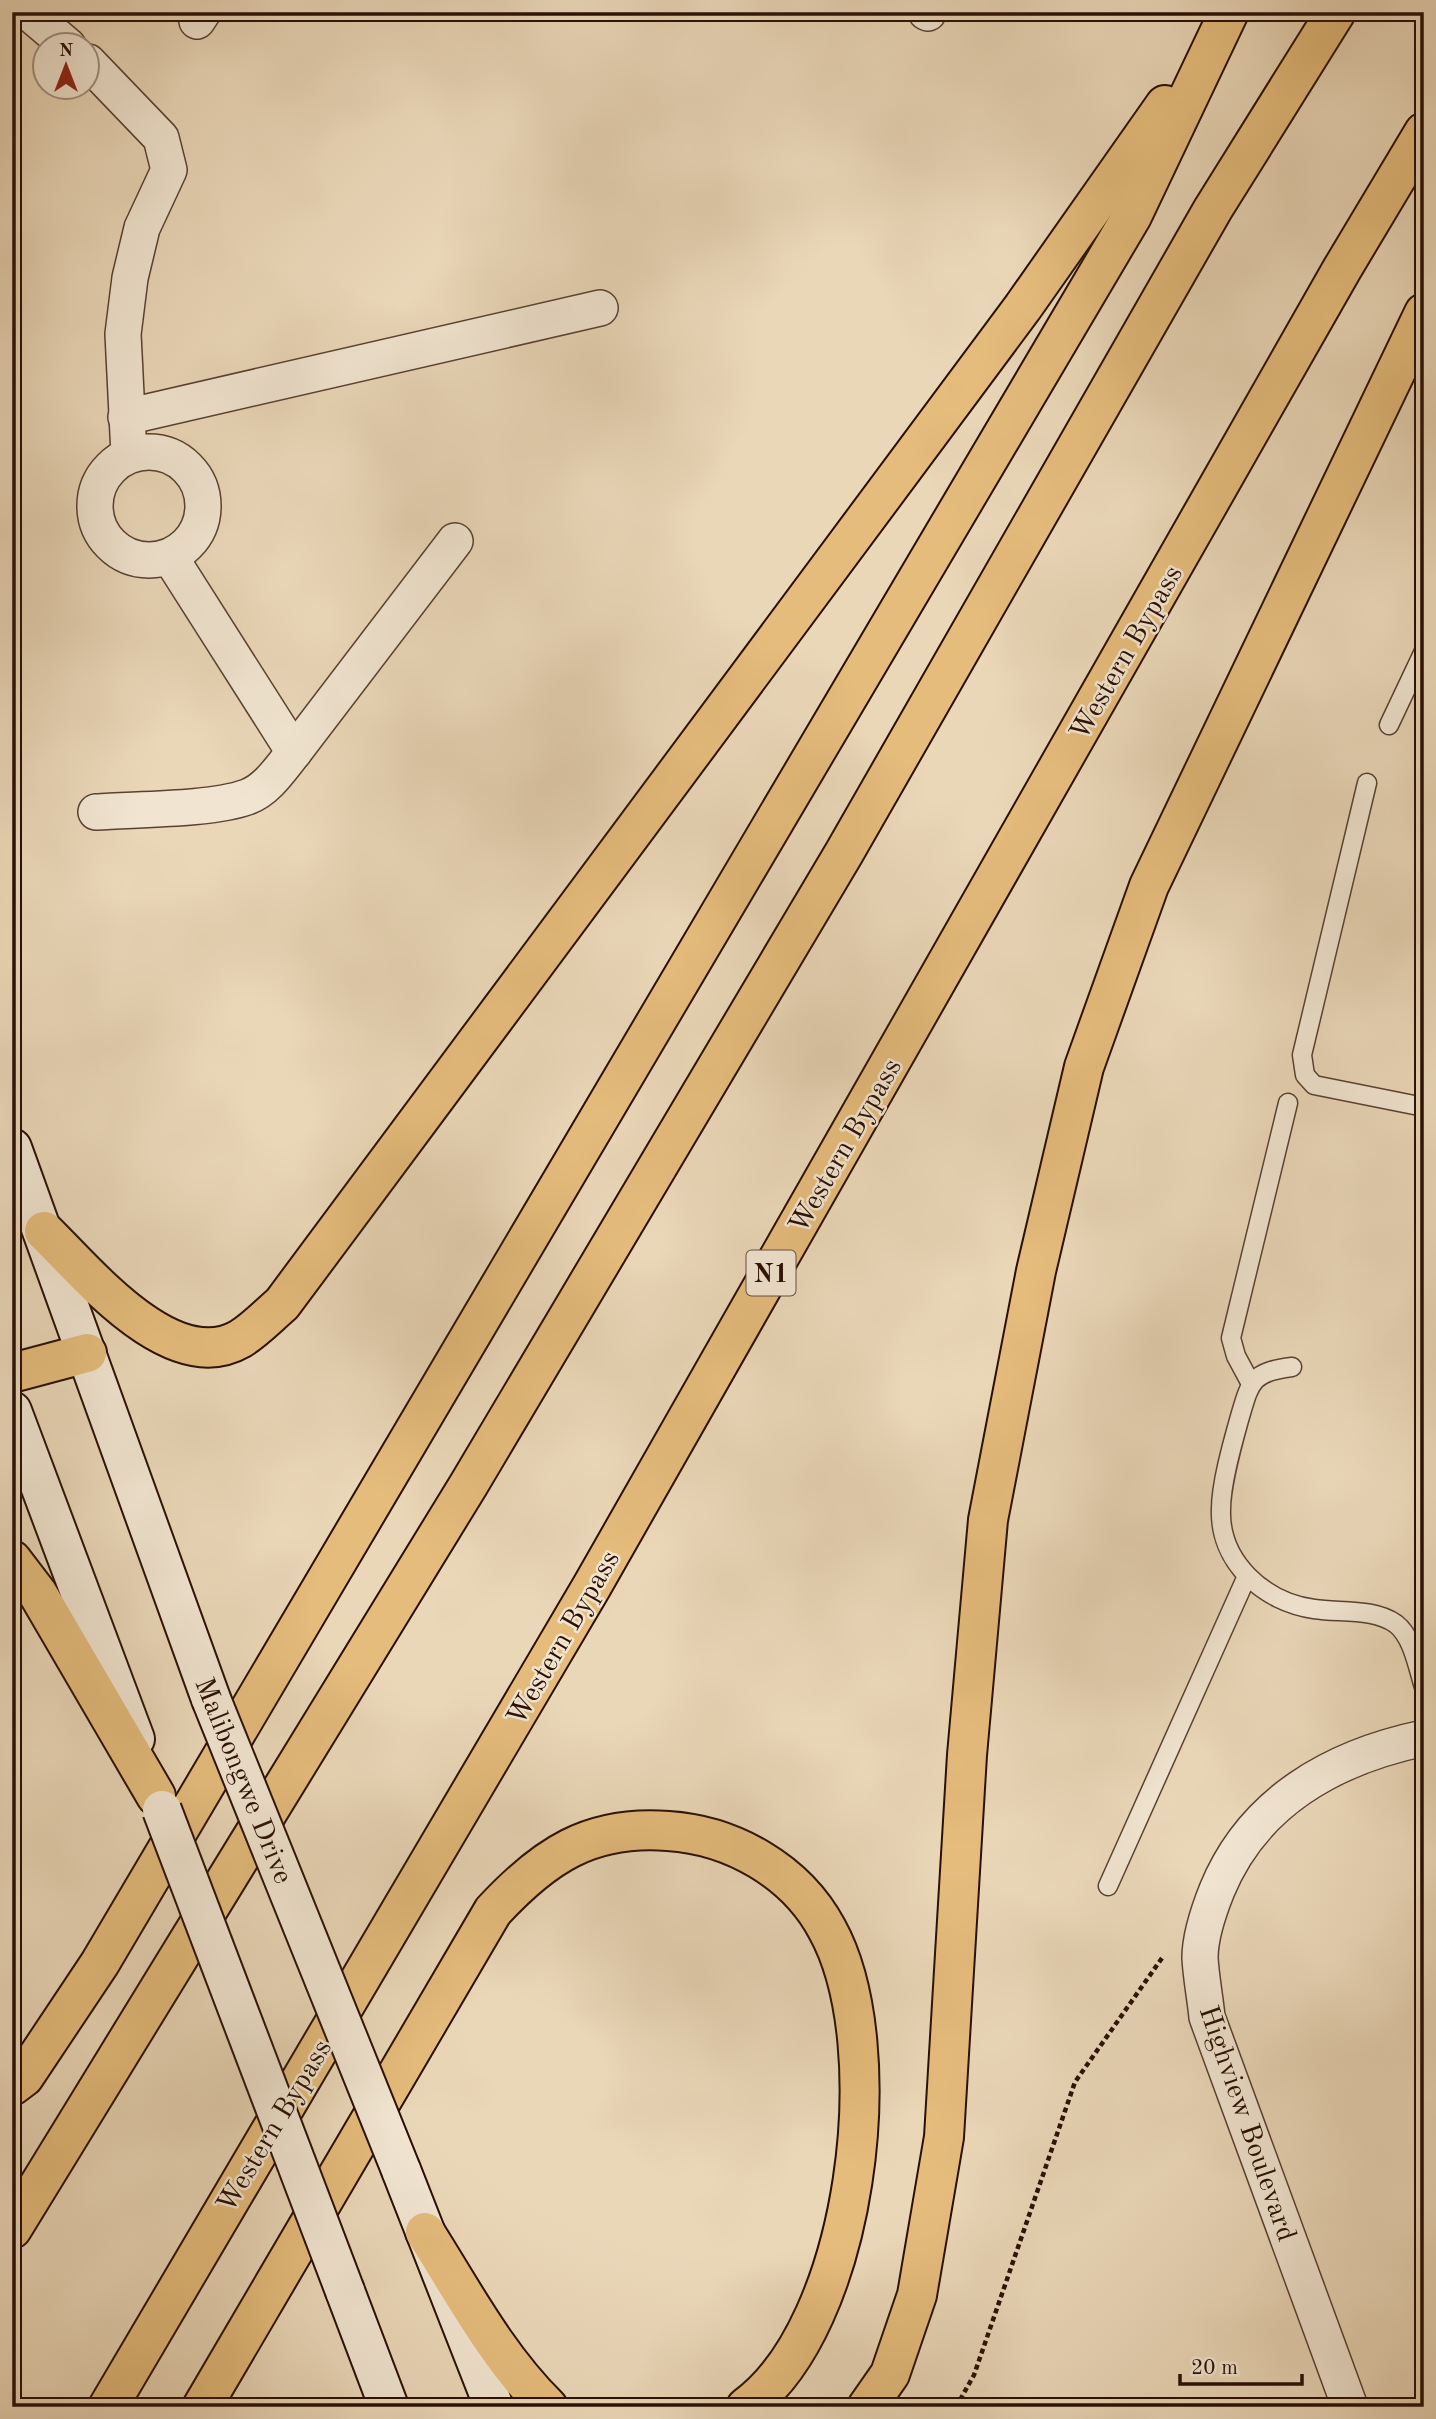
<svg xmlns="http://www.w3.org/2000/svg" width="1436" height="2419" font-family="'Old Standard TT',serif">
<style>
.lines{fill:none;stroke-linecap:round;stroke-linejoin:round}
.lane-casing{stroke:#594132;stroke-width:21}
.street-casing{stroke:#594132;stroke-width:38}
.secondary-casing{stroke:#290f05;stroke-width:42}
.highway-casing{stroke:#290f05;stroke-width:42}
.path{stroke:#290f05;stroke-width:4.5;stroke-dasharray:5 3.5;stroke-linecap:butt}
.lane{stroke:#f1e5d1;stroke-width:18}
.street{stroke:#f1e5d1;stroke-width:35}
.secondary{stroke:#f1e5d1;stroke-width:38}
.highway{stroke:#e5bc7c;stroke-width:38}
.secondary-bridge-casing{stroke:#290f05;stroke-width:42;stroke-linecap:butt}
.secondary-bridge{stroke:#f1e5d1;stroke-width:38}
.labels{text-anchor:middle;stroke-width:5;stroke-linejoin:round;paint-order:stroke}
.shield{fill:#f1e5d1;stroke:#654f42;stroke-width:2}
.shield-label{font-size:26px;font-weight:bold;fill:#290f05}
.street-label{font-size:28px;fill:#290f05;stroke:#f1e5d1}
</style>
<rect width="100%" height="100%" fill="#ead7b8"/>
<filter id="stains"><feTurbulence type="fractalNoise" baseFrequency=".00286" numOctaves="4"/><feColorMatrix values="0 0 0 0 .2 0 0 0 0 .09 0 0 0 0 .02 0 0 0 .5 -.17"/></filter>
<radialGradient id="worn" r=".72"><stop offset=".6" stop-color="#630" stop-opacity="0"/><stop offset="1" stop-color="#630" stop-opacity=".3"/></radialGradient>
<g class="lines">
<!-- lane casing -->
<g class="lane-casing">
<g id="lane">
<polyline points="1389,725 1424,651"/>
<polyline points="1367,783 1302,1055 1305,1075 1314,1085 1424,1107"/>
<path d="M 1292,1367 C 1250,1372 1250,1383 1239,1420 C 1232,1445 1221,1484 1221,1509 C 1219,1562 1264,1602 1314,1609 C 1340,1613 1374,1608 1396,1624 C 1413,1637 1418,1669 1424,1687"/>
<polyline points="1250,1382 1236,1356 1231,1338 1288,1103"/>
<polyline points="1108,1886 1247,1576"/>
</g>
</g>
<!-- street casing -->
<g class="street-casing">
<g id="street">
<polyline points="28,12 68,46"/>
<polyline points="926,12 928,13"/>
<polyline points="197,21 203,12"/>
<polyline points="88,62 161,138 169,170 142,228 130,278 123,334 129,455"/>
<polyline points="126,417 600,308"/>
<circle cx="149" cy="506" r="54"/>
<polyline points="170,557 294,752"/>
<path d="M 96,812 C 137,809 211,810 247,797 C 267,790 281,768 294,752 L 455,541"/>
<path d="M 1350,2407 L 1207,2017 C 1205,1997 1201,1977 1200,1958 C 1200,1936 1209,1910 1217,1890 C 1253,1802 1333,1757 1424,1738"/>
</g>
</g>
<!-- secondary casing -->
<g class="secondary-casing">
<g id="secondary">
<polyline points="12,1148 211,1699"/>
<polyline points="12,1411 135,1739"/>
<polyline points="401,2170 494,2407"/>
<polyline points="345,2291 389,2407"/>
</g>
</g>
<!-- highway casing -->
<g class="highway-casing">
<g id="highway">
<path d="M 44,1231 C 87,1273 172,1378 240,1339 C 255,1330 269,1315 282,1304 L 1023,307 L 1165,105"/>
<polyline points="12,1373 87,1353"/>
<polyline points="12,1560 38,1594 156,1796"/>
<polyline points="12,2086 24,2077 100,1963 1132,216 1229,12"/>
<polyline points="12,2229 469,1484 844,853 1213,209 1336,12"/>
<path d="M 425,2232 C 463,2292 497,2357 548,2407"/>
<polyline points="108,2407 592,1586 1342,269 1424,132"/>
<path d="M 202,2407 L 493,1911 C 544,1856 590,1825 668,1831 C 732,1835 796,1871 827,1929 C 892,2046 857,2326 746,2407"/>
<polyline points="867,2407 890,2374 917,2295 944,2137 967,1755 988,1520 1036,1271 1084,1067 1149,886 1424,313"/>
</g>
</g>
<!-- path -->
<polyline class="path" points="956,2407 974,2375 1075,2082 1162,1958"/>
<!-- lane -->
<use href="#lane" class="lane"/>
<!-- street -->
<use href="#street" class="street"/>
<!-- secondary -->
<use href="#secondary" class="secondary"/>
<!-- highway -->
<use href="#highway" class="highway"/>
<!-- secondary-bridge casing -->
<g class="secondary-bridge-casing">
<g id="secondary-bridge">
<polyline points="211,1699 401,2170"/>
<polyline points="162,1810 345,2291"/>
</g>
</g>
<!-- secondary-bridge -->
<use href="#secondary-bridge" class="secondary-bridge"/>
</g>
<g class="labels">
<!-- shield labels -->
<rect class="shield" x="746.5" y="1250.5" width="49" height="45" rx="5"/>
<g class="shield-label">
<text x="771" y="1282">N1</text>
</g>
<!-- street labels -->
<g class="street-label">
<text transform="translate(1125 652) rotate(-60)" y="10">Western Bypass</text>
<text transform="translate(844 1145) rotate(-60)" y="10">Western Bypass</text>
<text transform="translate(562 1637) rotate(-60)" y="10">Western Bypass</text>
<text transform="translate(245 1780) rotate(68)" y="10">Malibongwe Drive</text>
<text transform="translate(1249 2123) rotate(71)" y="10">Highview Boulevard</text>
<text transform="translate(273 2125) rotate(-59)" y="10">Western Bypass</text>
</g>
</g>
<!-- margin -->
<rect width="1436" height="2419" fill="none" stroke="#ead7b8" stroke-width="42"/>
<rect x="14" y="14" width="1408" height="2391" fill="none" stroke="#290f05" stroke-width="3.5"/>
<rect x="21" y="21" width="1394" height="2377" fill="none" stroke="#290f05" stroke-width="2"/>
<!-- north arrow -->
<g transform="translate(66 66)"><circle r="33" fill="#f1e5d1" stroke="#a18f7f" stroke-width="2"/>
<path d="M0-5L12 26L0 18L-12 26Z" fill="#8f2418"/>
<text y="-10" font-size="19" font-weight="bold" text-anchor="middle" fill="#290f05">N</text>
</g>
<!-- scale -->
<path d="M1180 2374v10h122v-10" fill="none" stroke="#290f05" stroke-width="3.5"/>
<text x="1191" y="2374" font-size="21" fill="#290f05" stroke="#f1e5d1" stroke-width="5" paint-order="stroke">20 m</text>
<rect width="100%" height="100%" filter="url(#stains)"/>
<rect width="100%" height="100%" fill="url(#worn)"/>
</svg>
